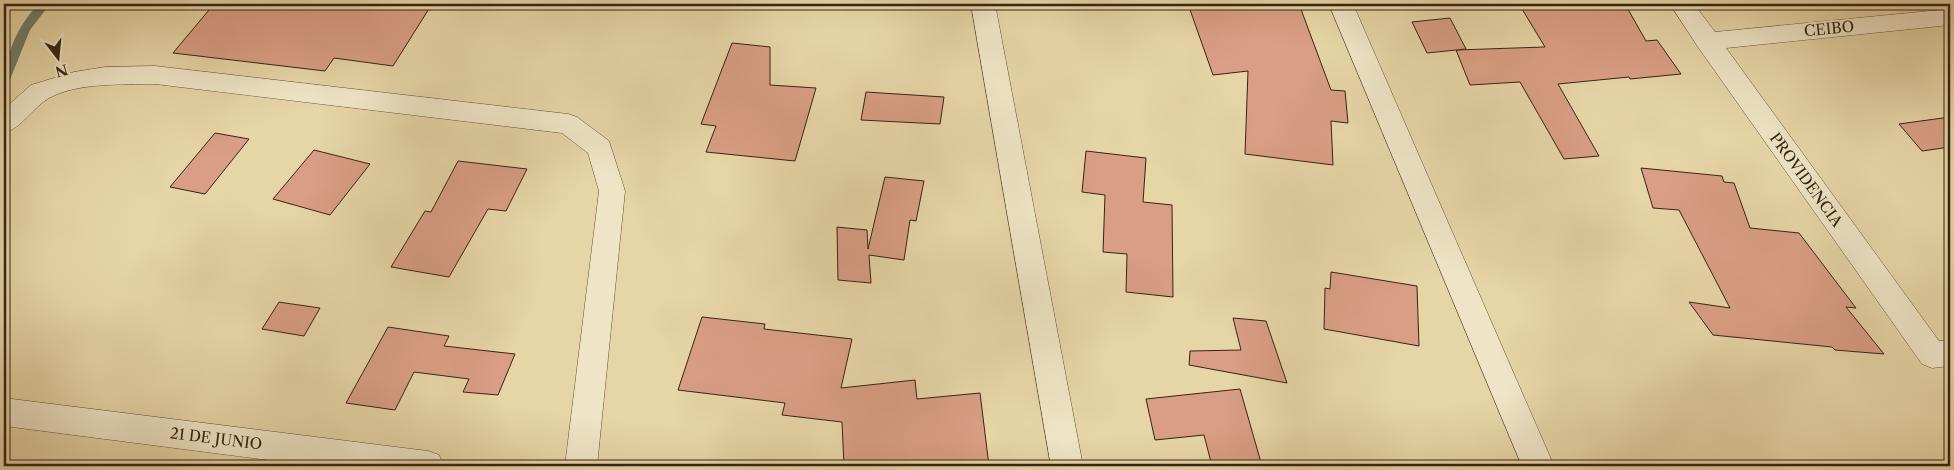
<svg xmlns="http://www.w3.org/2000/svg" width="1954" height="470" font-family="'Libre Caslon Text',serif">
<style>
.lines{fill:none;stroke-linecap:round;stroke-linejoin:round}
.stream{fill:#707d6b;fill-rule:evenodd}
.building{fill:#d99e84;stroke:#362413}
.minor-casing{stroke:#625038;stroke-width:1}
.minor{fill:#efe4c6;fill-rule:evenodd}
.labels{text-anchor:middle;stroke-width:4;stroke-linejoin:round;paint-order:stroke}
.street-label{font-size:15px;fill:#362413;stroke:#efe4c6}
</style>
<rect width="100%" height="100%" fill="#e6d5a7"/>
<filter id="stains"><feTurbulence type="fractalNoise" baseFrequency=".004" numOctaves="4"/><feColorMatrix values="0 0 0 0 .2 0 0 0 0 .09 0 0 0 0 .02 0 0 0 .5 -.17"/></filter>
<radialGradient id="worn" r=".72"><stop offset=".6" stop-color="#630" stop-opacity="0"/><stop offset="1" stop-color="#630" stop-opacity=".3"/></radialGradient>
<g class="lines">
<!-- stream -->
<path class="stream" d="M 39,4 L 50,4 L 30,30 L 9,82 L 4,86 C 4,57 18,24 39,4 Z"/>
</g>
<!-- building -->
<g class="building">
<polygon points="214,4 432,4 393,66 334,58 325,71 173,53"/>
<polygon points="1188,4 1299,4 1331,90 1345,91 1348,123 1331,121 1333,165 1245,154 1248,71 1213,75"/>
<polygon points="1519,4 1625,4 1646,41 1657,40 1681,74 1630,79 1629,77 1558,84 1599,156 1564,159 1520,82 1470,85 1456,50 1545,47"/>
<polygon points="1450,18 1466,49 1427,53 1412,22"/>
<polygon points="732,43 770,47 770,85 816,88 795,161 706,152 716,126 701,124"/>
<polygon points="866,92 944,97 940,124 861,120"/>
<polygon points="1950,117 1950,147 1922,151 1899,124"/>
<polygon points="215,133 249,139 205,194 170,187"/>
<polygon points="314,150 370,164 330,215 273,199"/>
<polygon points="1086,151 1146,158 1143,202 1172,205 1173,297 1126,292 1127,254 1103,252 1105,195 1082,192"/>
<polygon points="458,161 527,169 506,211 488,209 449,277 391,267 425,211 431,212"/>
<polygon points="1641,168 1722,176 1724,182 1734,183 1750,228 1799,233 1856,308 1846,307 1884,354 1835,350 1832,347 1713,335 1689,302 1730,308 1679,210 1653,208"/>
<polygon points="885,177 924,181 916,221 910,220 904,260 869,255 871,283 838,280 837,227 867,230 868,249"/>
<polygon points="1331,272 1417,286 1419,346 1324,329 1325,288 1330,289"/>
<polygon points="279,302 285,303 320,308 304,336 262,329"/>
<polygon points="702,317 765,324 764,329 852,339 841,388 915,380 917,399 980,393 989,466 844,466 842,422 782,415 785,403 678,390"/>
<polygon points="1233,318 1266,321 1287,383 1189,365 1190,351 1241,350"/>
<polygon points="388,327 449,336 444,346 515,354 498,395 463,392 469,379 414,372 395,410 346,403"/>
<polygon points="1240,389 1262,466 1212,466 1204,435 1155,440 1146,399"/>
</g>
<g class="lines">
<!-- minor casing -->
<g class="minor-casing">
<g id="minor">
<polygon points="971,4 995,4 1083,466 1051,466"/>
<polygon points="1329,4 1353,4 1554,466 1522,466"/>
<polygon points="1670,4 1694,4 1715,32 1950,9 1950,25 1726,48 1939,341 1950,340 1950,366 1932,368 1922,364 1698,47"/>
<path d="M 155,66 L 568,114 L 577,117 L 609,141 L 625,191 L 597,466 L 565,466 L 599,191 L 588,153 L 562,133 L 155,84 C 122,85 79,82 49,98 C 32,108 23,127 4,133 L 4,109 L 31,85 L 74,72 L 105,67 Z"/>
<polygon points="4,398 428,451 439,455 444,466 315,466 4,426"/>
</g>
</g>
<!-- minor -->
<use href="#minor" class="minor"/>
</g>
<g class="labels">
<!-- street labels -->
<g class="street-label">
<text transform="translate(1829 29) rotate(-6)" y="5">CEIBO</text>
<text transform="translate(1806 180) rotate(54)" y="5">PROVIDENCIA</text>
<text transform="translate(216 439) rotate(7)" y="5">21 DE JUNIO</text>
</g>
</g>
<!-- margin -->
<rect width="1954" height="470" fill="none" stroke="#e6d5a7" stroke-width="20"/>
<rect x="5" y="5" width="1944" height="460" fill="none" stroke="#362413" stroke-width="2.5"/>
<rect x="10" y="10" width="1934" height="450" fill="none" stroke="#362413"/>
<!-- north arrow -->
<g transform="translate(58 58) rotate(164)" stroke="#efe4c6" stroke-width="4" paint-order="stroke">
<path d="M0-4L9 19L0 12L-9 19Z" fill="#362413"/>
<text y="-8" font-size="14" font-weight="bold" text-anchor="middle" fill="#362413">N</text>
</g>
<rect width="100%" height="100%" filter="url(#stains)"/>
<rect width="100%" height="100%" fill="url(#worn)"/>
</svg>
